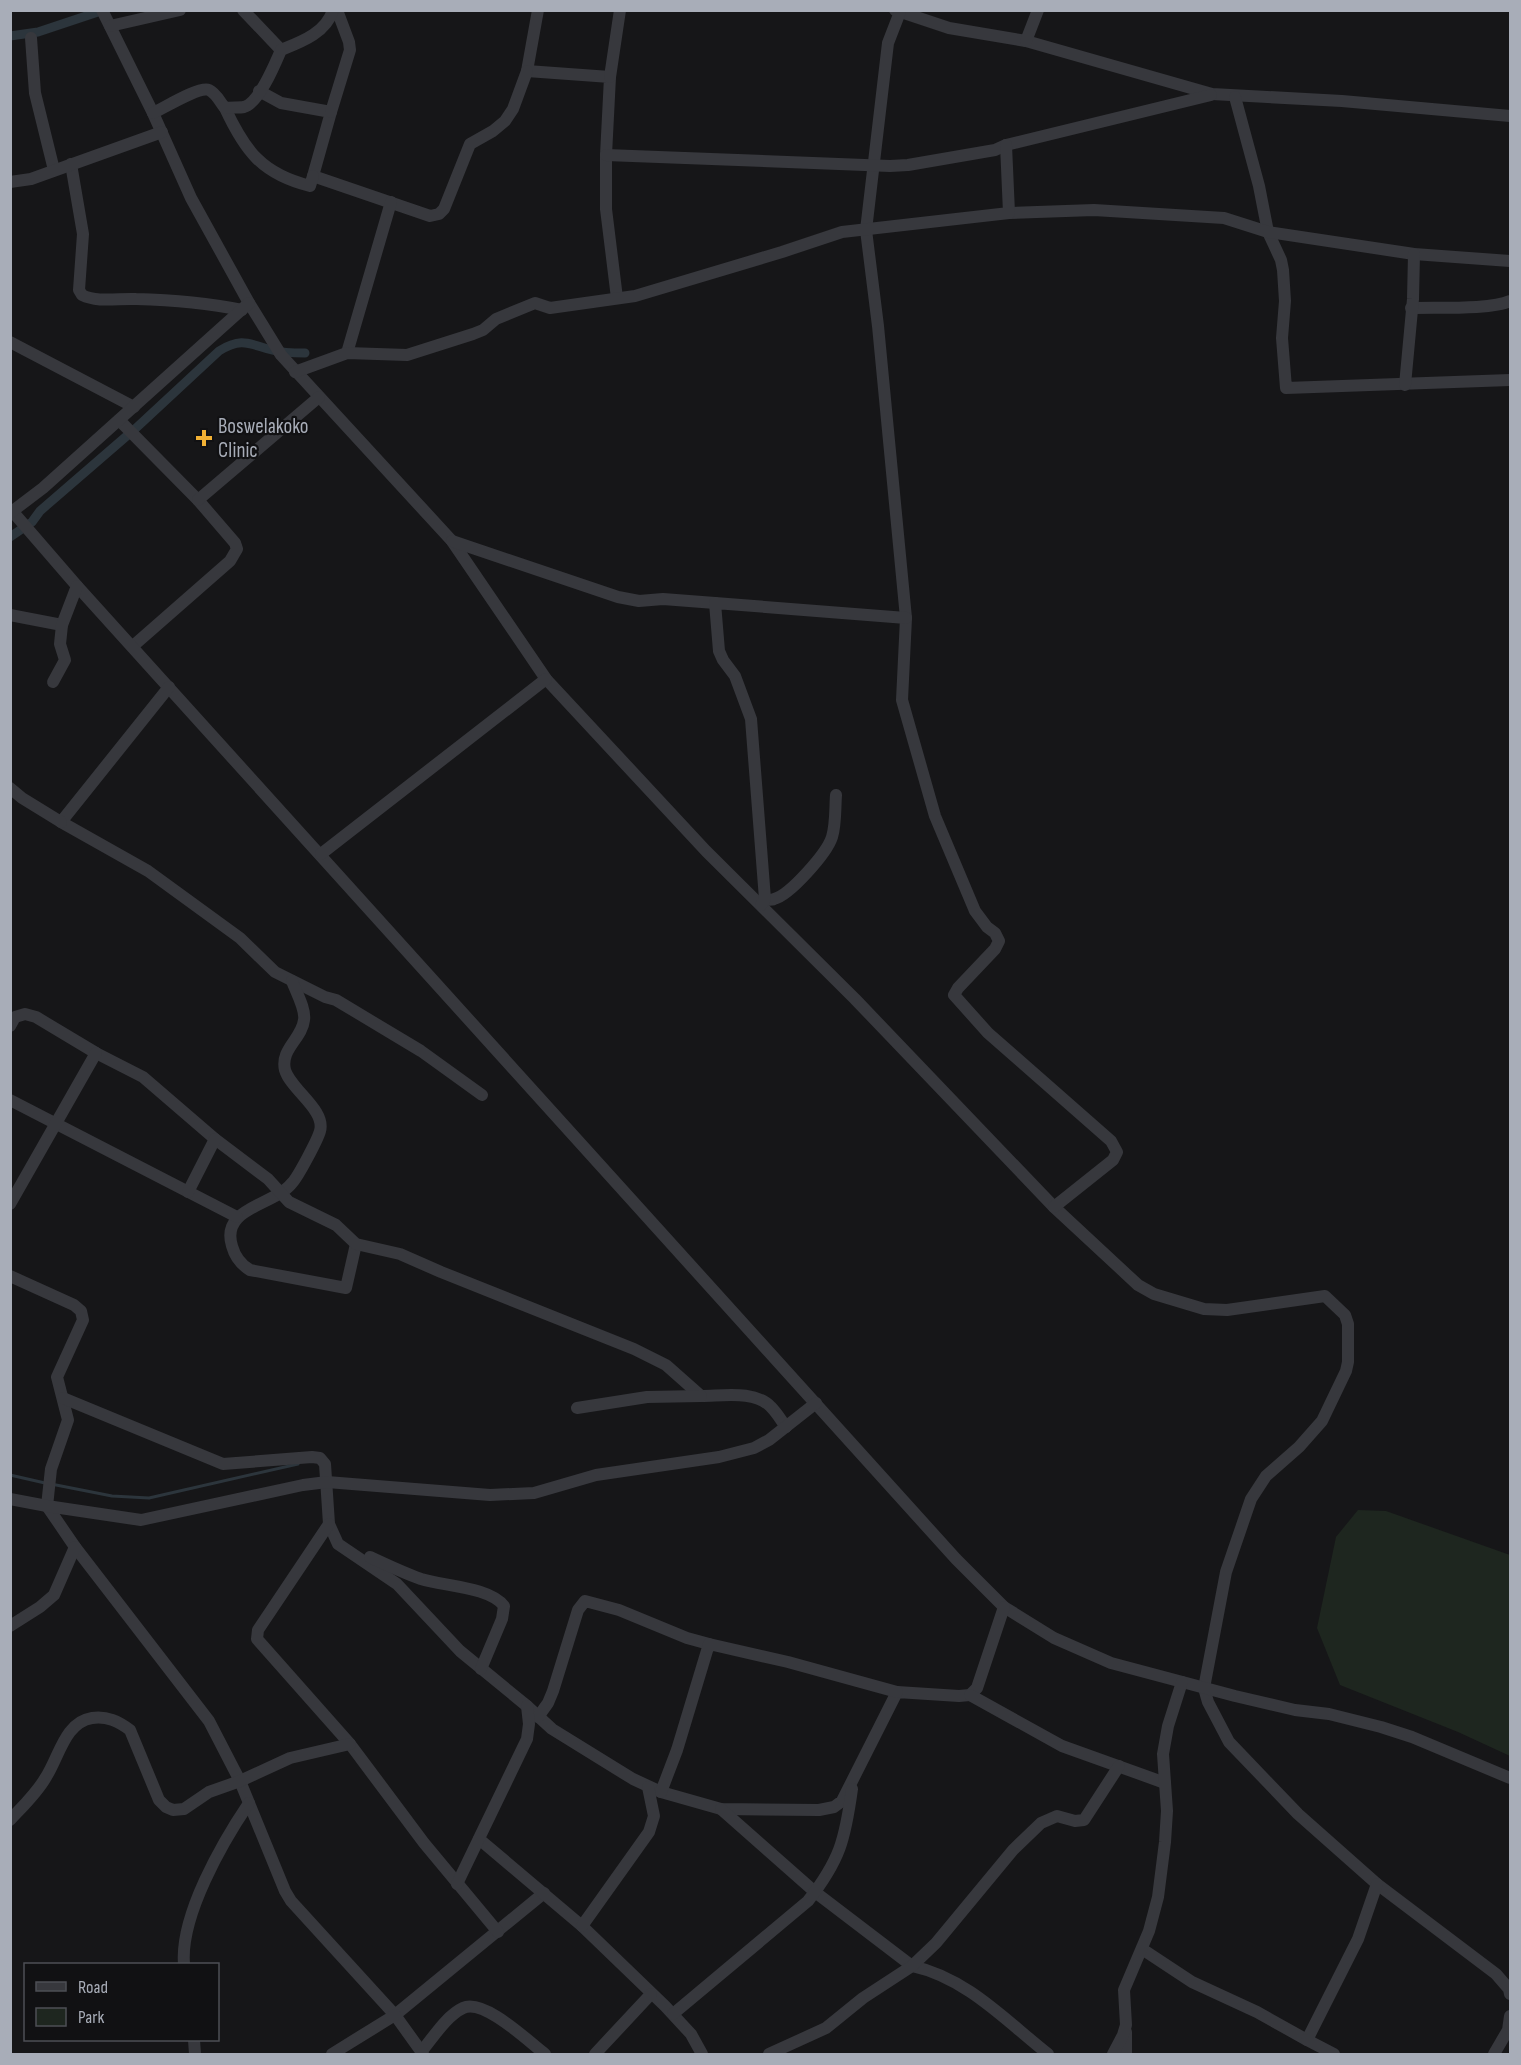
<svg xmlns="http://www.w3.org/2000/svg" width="1521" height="2065" font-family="'Sofia Sans Condensed',sans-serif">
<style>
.green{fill:#1e261f}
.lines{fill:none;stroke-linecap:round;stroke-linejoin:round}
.stream{stroke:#2c353c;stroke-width:3}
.canal{stroke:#2c353c;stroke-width:9}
.minor{stroke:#37383d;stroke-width:12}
.poi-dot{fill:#f2b134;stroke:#111113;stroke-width:2}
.labels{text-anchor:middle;stroke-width:4.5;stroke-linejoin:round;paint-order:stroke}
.poi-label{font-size:21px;fill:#a8adb8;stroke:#111113;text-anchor:start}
</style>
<rect width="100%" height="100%" fill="#161618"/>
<!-- green -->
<polygon class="green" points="1358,1510 1386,1511 1510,1555 1510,1756 1458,1732 1340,1685 1317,1628 1336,1537"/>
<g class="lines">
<!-- stream -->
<g class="stream">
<polyline points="10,1475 45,1483"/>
<polyline points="51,1484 112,1496 149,1498 298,1464"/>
</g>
<!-- canal -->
<g class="canal">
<polyline points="10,36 38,32 104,10"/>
<path d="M 135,429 L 219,351 C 242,337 249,344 272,350 C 283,353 294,353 305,353"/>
<polyline points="10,537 32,522 40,511 129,434"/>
</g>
<!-- minor -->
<g class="minor">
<polyline points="102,10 153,113 191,198 249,303 281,355 452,541 546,679 706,851 855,999 1054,1207 1138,1285 1154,1294 1204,1309 1227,1310 1325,1296 1345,1315 1348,1324 1348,1362 1346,1371 1322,1421 1299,1447 1266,1476 1251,1499 1226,1572 1204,1688 1208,1702 1229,1742 1298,1814 1377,1884 1496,1974 1509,1989 1510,1994"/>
<polyline points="243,10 281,50"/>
<polyline points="538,10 527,71 610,77 606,155 606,209 617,298"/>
<polyline points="895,10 949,28 1026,41 1212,94 1342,101 1510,116"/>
<polyline points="900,12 888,43 866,230 878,326 906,618 902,700 935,816 975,911 987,927 995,933 999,941 995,949 958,988 954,995 988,1033 1111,1141 1117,1152 1113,1160 1054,1207"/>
<polyline points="110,26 180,10"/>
<polyline points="31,38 35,93 54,170"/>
<polyline points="1026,41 1038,10"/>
<polyline points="610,77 620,10"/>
<polyline points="259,91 281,103 331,112 313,176 430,216 439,214 444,209 470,144 493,131 505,121 513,109 527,71"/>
<polyline points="1235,97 1259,186 1268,232 1281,260 1283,270 1285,301 1282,338 1286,388 1510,380"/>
<path d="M 225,108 C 245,151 262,174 310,186 L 313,176"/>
<polyline points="331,112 350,50 349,42 337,10"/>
<path d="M 153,113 C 164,108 199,86 209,90 C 216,93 220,102 225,108 C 231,107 239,108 244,107 C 259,103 275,64 281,50 C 301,42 326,33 333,10"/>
<polyline points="606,155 890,166 908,165 995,150 1006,145 1211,95"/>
<path d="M 71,164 L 83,234 L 79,290 L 82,295 C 98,303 119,298 136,299 C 172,300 207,303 242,310"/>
<polyline points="10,182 31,179 162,132"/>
<polyline points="1009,213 1094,210 1224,218 1268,232 1414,254 1510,261"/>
<path d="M 1411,308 C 1435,307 1491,310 1510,301"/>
<polyline points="10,342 134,407"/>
<polyline points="347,353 391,202"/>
<polyline points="295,372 347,353 407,355 473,334 483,330 496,319 535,303 550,308 635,296 782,252 842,232 1009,213 1006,145"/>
<polyline points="1405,385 1413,299 1414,254"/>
<polyline points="119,420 198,500 235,543 237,549 230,561 133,646"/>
<polyline points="198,500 319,397"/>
<polyline points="13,512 77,586 956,1559 1004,1607 1054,1638 1111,1663 1235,1696 1295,1710 1329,1714 1381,1727 1412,1737 1510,1778"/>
<polyline points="10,513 43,488 249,303"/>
<polyline points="452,541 618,597 639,601 663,599 715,603"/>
<polyline points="10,615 62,625"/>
<polyline points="53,682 65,660 60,644 62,625 77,586"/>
<polyline points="169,687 61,822 148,871 240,938 275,972 325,997 336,1000 421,1051 482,1095"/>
<polyline points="10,788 22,798 61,822"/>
<polyline points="321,854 546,679"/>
<path d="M 765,899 C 767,900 773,900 774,899 C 790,895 827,853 832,837 C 836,824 835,808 836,795"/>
<polyline points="761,905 765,899 751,719 735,676 723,660 719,651 715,603 906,618"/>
<path d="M 292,981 C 296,992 306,1009 304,1020 C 302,1039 280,1049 285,1070 C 291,1090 326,1110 320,1131 C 318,1139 298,1177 292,1183 C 274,1206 220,1207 232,1246 C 235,1257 240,1264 250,1270 L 346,1288 L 356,1244"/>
<path d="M 10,1026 L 15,1017 L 25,1014 L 36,1017 L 96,1053 L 143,1077 L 215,1139 L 268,1179 L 289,1202 L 336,1225 L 356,1244 L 400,1254 L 441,1272 L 634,1349 L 666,1365 L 701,1396 C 723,1396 755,1390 771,1407 C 777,1413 781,1420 786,1427"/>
<polyline points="10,1100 237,1217"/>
<polyline points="188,1192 215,1139"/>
<polyline points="10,1204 96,1053"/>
<polyline points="10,1276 74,1305 81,1311 83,1320 57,1377 68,1420 51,1469 47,1506 75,1547 209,1721 240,1781 285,1891 291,1901 395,2015 544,1893"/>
<polyline points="63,1398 223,1464 312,1457 320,1458 325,1464 329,1524 338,1544 397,1584 460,1651 527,1706 552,1729 633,1779 661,1792 721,1809 819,1810 834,1807 842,1801 897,1692 959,1696 970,1695 977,1688 1004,1607"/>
<polyline points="577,1408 647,1397 701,1396"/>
<polyline points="10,1499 47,1506 141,1520 303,1485 327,1482 490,1495 534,1493 596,1475 719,1457 754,1448 769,1440 816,1403"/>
<polyline points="329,1524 258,1630 257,1639 350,1744 424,1843 498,1932"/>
<path d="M 370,1557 C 387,1565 404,1573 421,1579 C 444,1586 490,1587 504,1606 L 502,1619 L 481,1669"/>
<polyline points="10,1626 40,1607 54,1595 75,1547"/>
<polyline points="970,1695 1062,1746 1165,1783"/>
<polyline points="538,1717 548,1703 553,1691 578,1610 585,1601 619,1610 687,1638 709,1644"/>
<polyline points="661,1792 677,1750 709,1644 788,1662 897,1692"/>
<path d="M 721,1809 L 815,1892 L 912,1966 C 967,1978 1006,2021 1048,2054"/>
<path d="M 10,1820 C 23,1806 37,1793 46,1777 C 59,1757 65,1722 92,1718 C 107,1716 118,1721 130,1730 L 159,1800 L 166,1807 L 173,1810 L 184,1809 L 209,1792 L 240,1781 L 290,1758 L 350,1744"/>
<polyline points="479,1839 582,1926 665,2006 691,2034 702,2054"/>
<polyline points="457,1884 527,1739 529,1724 527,1706"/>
<polyline points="582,1926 649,1832 654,1816 648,1787"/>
<polyline points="1142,1949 1192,1982 1257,2012 1307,2040"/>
<path d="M 184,1964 C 180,1916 222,1843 249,1803"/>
<path d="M 673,2014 L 808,1901 C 840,1860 845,1840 852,1789"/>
<polyline points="1126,2032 1126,2054"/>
<polyline points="194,2040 195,2054"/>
<path d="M 421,2052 C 433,2038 446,2016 463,2008 C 484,1998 529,2042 545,2054"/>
<polyline points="332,2054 395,2015 423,2054"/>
<polyline points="595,2054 651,1994"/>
<polyline points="769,2054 826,2028 863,1998 912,1966 936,1943 1013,1850 1041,1823 1057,1816 1075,1821 1084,1820 1119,1766"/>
<polyline points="1113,2054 1123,2035 1126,2025 1124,1990 1149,1931 1158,1897 1165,1842 1167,1811 1163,1754 1168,1726 1182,1682"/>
<polyline points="1334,2054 1307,2040 1358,1939 1377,1884"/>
<polyline points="1494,2054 1508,2030 1510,2016"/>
</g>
</g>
<!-- markers -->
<path class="poi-dot" d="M201 429h6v6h6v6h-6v6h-6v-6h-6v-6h6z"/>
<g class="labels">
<!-- poi labels -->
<g class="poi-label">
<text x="218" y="433">Boswelakoko<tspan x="218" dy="24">Clinic</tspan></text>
</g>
</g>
<!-- border -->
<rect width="1521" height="2065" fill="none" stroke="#a8adb8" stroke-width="24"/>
<!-- legend -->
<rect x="24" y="1963" width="195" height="78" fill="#111113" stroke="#4d4f55" stroke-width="1.5"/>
<rect x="36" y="1982" width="30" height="9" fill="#37383d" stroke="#4d4f55" stroke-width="1.5"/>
<text x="78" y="1993" font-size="18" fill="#a8adb8">Road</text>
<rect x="36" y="2008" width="30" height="18" fill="#1e261f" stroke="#4d4f55" stroke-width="1.5"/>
<text x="78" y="2023" font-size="18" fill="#a8adb8">Park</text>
</svg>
